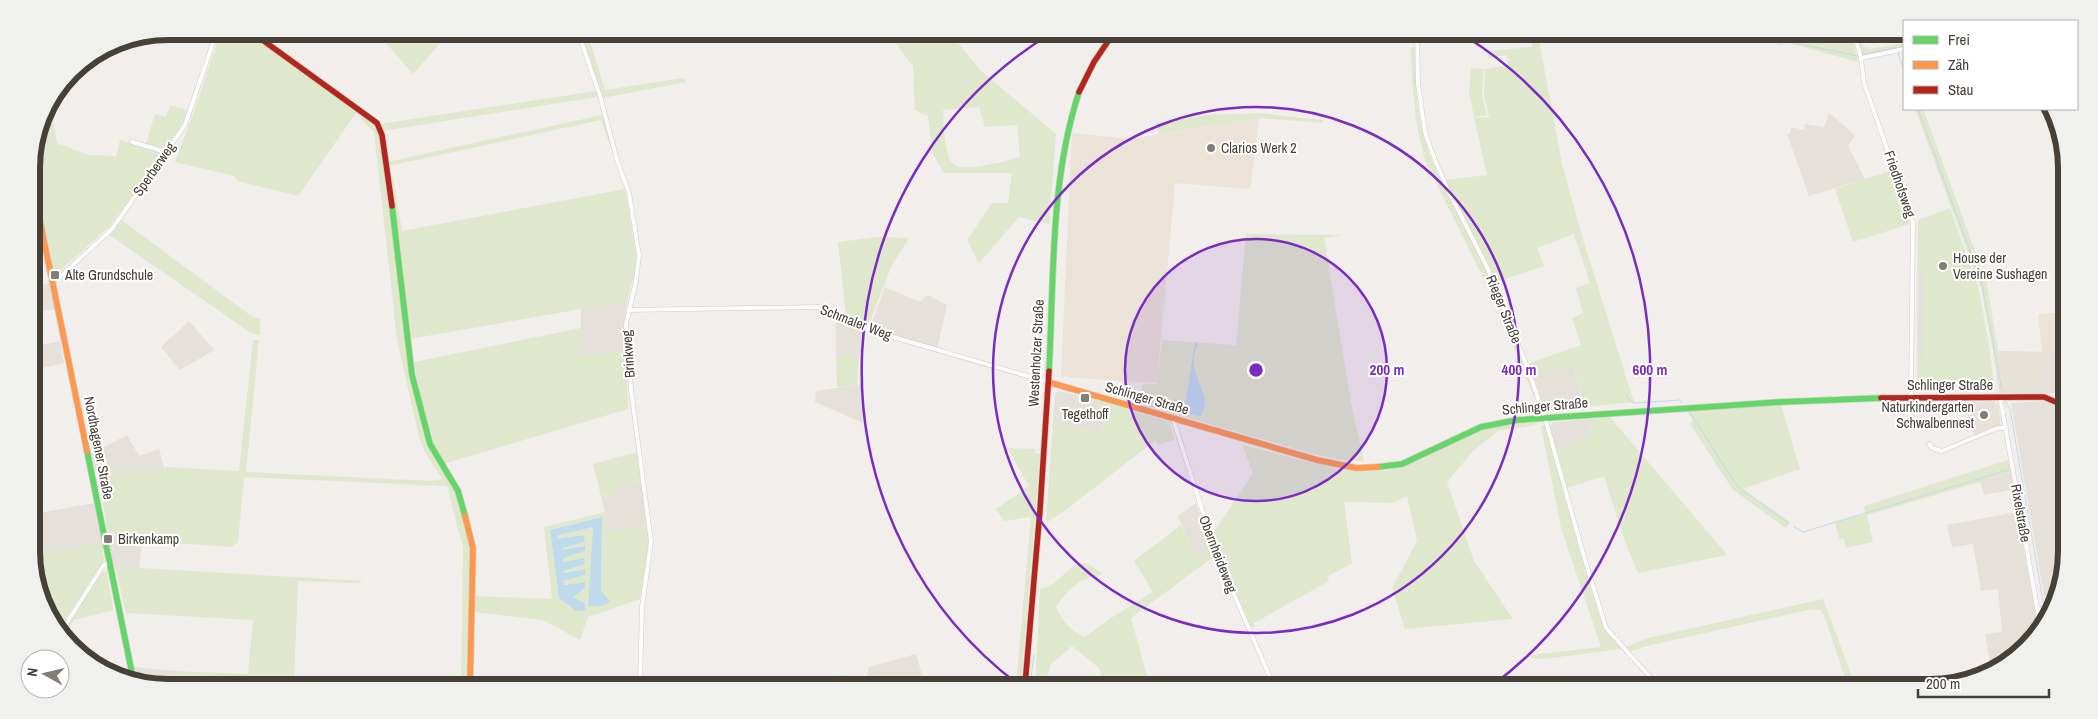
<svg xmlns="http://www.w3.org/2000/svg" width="2098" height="719" font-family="'Archivo Narrow',sans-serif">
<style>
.residential{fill:#e5e0d9}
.commercial{fill:#ebe2d8}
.education{fill:#e7e1d7}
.green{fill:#dfe8cd;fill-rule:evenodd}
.parking{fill:#e2dfdc}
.water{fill:#bfdbeb}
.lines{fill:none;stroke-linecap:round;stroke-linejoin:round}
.stream{stroke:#bfdbeb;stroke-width:1}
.street-casing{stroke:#cfccc9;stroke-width:5}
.fast-casing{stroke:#cfcbc3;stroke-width:7}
.slow-casing{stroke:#cfcbc3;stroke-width:7}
.jam-casing{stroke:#cfcbc3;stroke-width:7}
.street{stroke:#fdfcfc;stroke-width:4}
.fast{stroke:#63d668;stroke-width:5.5}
.slow{stroke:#ff974d;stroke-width:5.5}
.jam{stroke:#b3261e;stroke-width:5.5}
.ring{fill:none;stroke:#7b2cbf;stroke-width:2.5}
.poi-dot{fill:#827d77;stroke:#fff;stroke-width:2}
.labels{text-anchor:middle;stroke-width:4;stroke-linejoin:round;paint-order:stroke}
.poi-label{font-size:14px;fill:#464038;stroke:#fff;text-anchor:start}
.street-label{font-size:14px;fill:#464038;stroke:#fff}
.rim{fill:none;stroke:#464038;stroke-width:6}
.centre{fill:#7b2cbf;stroke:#fff;stroke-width:2.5}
.ring-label{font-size:15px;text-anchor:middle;font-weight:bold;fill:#7b2cbf;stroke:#fff;stroke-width:4;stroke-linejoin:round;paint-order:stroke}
</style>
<rect width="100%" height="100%" fill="#f1eeeb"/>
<!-- residential -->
<g class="residential">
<polygon points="1829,113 1855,135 1848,146 1865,179 1809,196 1787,134 1790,134 1791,127 1804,130 1805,124 1824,127"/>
<polygon points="50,283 55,309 32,313 32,287"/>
<polygon points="885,287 920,302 927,295 947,305 937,349 870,328"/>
<polygon points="627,301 625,317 626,350 581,357 581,308"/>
<polygon points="836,317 866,330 859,357 836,355"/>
<polygon points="189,321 214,350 180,370 161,347"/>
<polygon points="60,341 64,363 33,370 33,347"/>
<polygon points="1993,351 2063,352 2063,393 1999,393"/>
<polygon points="1573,364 1584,410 1554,412 1542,402 1534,376"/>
<polygon points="863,384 863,423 815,402 816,391"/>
<polygon points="1058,391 1099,400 1097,408 1105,411 1106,417 1101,433 1053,423 1055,394"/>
<polygon points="2046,401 2063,408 2062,587 2053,607 2046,607 2011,403"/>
<polygon points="1590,419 1591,434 1587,438 1557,451 1550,427 1553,422"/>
<polygon points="127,435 139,456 159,449 165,471 93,471 90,454"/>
<polygon points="2011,473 2014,489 1984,495 1980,482"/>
<polygon points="642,482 648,526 607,531 606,515 601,496 617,494 617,487"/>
<polygon points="95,503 103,542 40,555 34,526 33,514"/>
<polygon points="1196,503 1211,548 1196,557 1178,516"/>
<polygon points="2017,512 2039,632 2014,659 1991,668 1985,634 2002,632 1998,589 1981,591 1973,544 1952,547 1947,525"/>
<polygon points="106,534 143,535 139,570 113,568"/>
<polygon points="916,654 925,685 865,685 869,667"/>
<polygon points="133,667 176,671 175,683 136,683"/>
</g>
<!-- commercial -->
<g class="commercial">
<polygon points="1259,118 1250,189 1175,183 1157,383 1061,377 1072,133 1131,139"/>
<polygon points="2063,312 2063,352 2042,352 2038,314"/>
</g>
<!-- education -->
<g class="education">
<polygon points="1995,351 2044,353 2044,364 2039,378 2038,390 2002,390"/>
<polygon points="1994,401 1998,405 2001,425 1975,435 1962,402"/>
</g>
<!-- green -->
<g class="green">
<polygon points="221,31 247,31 360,111 358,114 356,113 298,196 237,181 234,176 175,162 192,117"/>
<polygon points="376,32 450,32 413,74"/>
<polygon points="580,32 587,32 605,90 683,78 686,82 603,98"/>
<path d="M 888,33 L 950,33 L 981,71 L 1056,134 L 1049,224 L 1019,217 L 979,263 L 967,240 L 992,203 L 1008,203 L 1012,173 L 944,173 L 933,154 L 928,116 L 915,110 L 913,66 ZM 979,107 L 985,127 L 1017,125 L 1020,157 C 1007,161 960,174 952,163 C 944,153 944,124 943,110 Z"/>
<polygon points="1531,35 1538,35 1562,164 1583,239 1634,402 1584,407 1573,364 1534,376 1530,363 1581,345 1572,318 1583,313 1576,288 1590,283 1574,234 1537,248 1544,266 1496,282 1445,180 1487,175 1474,118 1489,117 1484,95 1485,69 1508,65 1507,55 1488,58 1488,51 1532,47"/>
<polygon points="1747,35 1852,36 1858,62 1785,42 1782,45"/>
<polygon points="1856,36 1859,36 1862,46 1869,49 1904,43 1904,48 1861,57"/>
<path d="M 1411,47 L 1415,47 C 1415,76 1416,107 1423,134 C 1437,182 1465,225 1486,269 C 1505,310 1522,354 1536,397 L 1535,400 L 1497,306 L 1424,158 L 1416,120 L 1412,81 Z"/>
<polygon points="1471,68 1484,69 1482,95 1487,115 1474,117 1469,93"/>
<polygon points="596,91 597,97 382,131 379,124"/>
<path d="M 50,103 L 57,143 L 88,155 L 116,156 L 120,140 L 163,152 L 164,154 L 109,227 L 56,274 L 53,274 L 32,170 C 31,147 38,121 50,103 Z"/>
<polygon points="170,105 188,111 184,122 166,148 146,144 155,114 166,117"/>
<polygon points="1915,109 1923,109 1987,284 1998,351 1993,351 1981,288"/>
<polygon points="1257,113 1323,120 1323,123 1259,118 1159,134 1156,123 1208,115"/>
<polygon points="364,114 376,124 380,134 411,374 432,453 456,491 471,548 468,684 461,684 463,548 447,486 244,477 238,542 231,547 142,541 143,535 108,534 98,471 165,471 164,467 239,471 253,340 259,340 246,472 432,481 442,479 426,454 419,438 397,340 374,132 360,118"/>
<polygon points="602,115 612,146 611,148 601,120 388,166 387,162"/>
<polygon points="1893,170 1910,224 1853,242 1835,189"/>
<polygon points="393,177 402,231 625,189 636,255 636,269 627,301 410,339 399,236 389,178"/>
<polygon points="1950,208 1979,290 1990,351 1994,387 1917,387 1918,220"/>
<polygon points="120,219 254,318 260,318 260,335 251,333 108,234"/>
<polygon points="1246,234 1343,235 1324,238 1351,402 1364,461 1340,460 1314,454 1139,404 1142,384 1157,384 1162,340 1236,345"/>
<polygon points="877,237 909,238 891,267 868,327 846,317 838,242"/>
<polygon points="581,328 581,357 626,350 628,409 443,464 430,436 432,435 420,395 414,362"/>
<polygon points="836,355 859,357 857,385 837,387"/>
<polygon points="1099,400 1169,422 1175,440 1158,445 1156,440 1063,512 1046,523 1053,423 1101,433 1106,418 1104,417 1105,411 1097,408"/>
<polygon points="1781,405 1800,469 1743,489 1790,522 1786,528 1733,490 1690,424 1693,420 1686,411"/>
<polygon points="1610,417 1727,555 1638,573 1624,539 1604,476 1567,488 1557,451 1587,438 1591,434 1590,419"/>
<polygon points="1537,420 1537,425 1498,431 1473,451 1447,482 1474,561 1513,619 1405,629 1392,588 1417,541 1407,496 1392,503 1344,502 1352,564 1328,576 1329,581 1254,623 1255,626 1251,628 1218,552 1217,548 1219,544 1214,532 1253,473 1242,445 1338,469 1386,471 1420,460 1481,429"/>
<polygon points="1545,425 1582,560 1604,629 1621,649 1543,659 1530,658 1532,655 1601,647 1561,528 1541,426"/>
<polygon points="1007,448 1035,449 1035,453 1040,454 1021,685 1016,685 1031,517 1004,521 996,509 1029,486"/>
<polygon points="637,452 642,482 617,487 617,494 601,496 593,464"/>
<polygon points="2008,460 2011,473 1867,515 1873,542 1846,548 1844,539 1839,539 1835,522 1866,514 1864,506"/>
<path d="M 605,512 L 607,531 L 648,526 L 648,552 L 640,599 L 588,617 L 580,640 L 543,620 L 473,612 L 473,596 L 552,599 L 544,527 ZM 602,517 L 601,590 L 610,602 L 588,606 L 593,527 L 559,535 L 557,540 L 584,535 L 585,542 L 563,548 L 562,562 L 584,558 L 563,571 L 563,573 L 584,569 L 585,575 L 563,580 L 563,585 L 585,582 L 572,596 L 559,598 L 550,530 Z"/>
<path d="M 1181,525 L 1196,557 L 1211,548 L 1213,557 L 1131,618 L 1150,686 L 1102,685 L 1100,669 L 1072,646 L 1051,664 L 1045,685 L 1035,685 L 1040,589 C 1066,585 1072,545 1102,574 C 1078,580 1070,586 1056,607 C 1061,620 1072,632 1085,637 L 1117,614 L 1153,592 L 1134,561 Z"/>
<polygon points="103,542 103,555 105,555 103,562 62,624 57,624 34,578 34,556"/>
<polygon points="114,568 139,570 139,568 363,581 359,583 298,581 294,683 175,683 176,671 248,674 253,620 126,613 116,571"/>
<polygon points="107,571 113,610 74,620 63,636 61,634 101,572"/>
<polygon points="1823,599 1856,687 1848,687 1824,615 1820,610 1813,609 1647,646 1631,651 1626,647 1648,638"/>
<polygon points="841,675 866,677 865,685 809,685 809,679"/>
</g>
<!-- parking -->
<polygon class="parking" points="1918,275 1924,275 1922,359 1918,359"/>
<!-- water -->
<g class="water">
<path d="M 1195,342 L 1198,344 C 1182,375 1216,391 1201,416 L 1197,416 L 1143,400 L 1146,398 L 1176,407 L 1185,406 Z"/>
<polygon points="602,517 601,590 610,602 601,606 588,606 593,527 559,535 557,539 584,535 585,542 563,548 563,550 585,546 585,551 563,558 563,562 584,558 585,564 563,571 564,573 585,569 585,575 563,581 564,585 585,582 585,588 573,597 585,603 586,610 576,611 559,598 550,530"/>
</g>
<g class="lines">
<!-- stream -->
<g class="stream">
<polyline points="1780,40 1857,56"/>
<polyline points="1898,53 1904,71"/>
<polyline points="1863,55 1896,47"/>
<polyline points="1918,109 1982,284 2002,390"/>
<polyline points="1626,395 1630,401 1635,403 1680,400 1682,403"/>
<polyline points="2006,402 2010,409 2044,607"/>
<polyline points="1690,413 1738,487 1788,523"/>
<polyline points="1794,527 1803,532 2008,470"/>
<polyline points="2045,612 2046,621"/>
<polyline points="1030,685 1034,654"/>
</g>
<!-- street casing -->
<g class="street-casing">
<g id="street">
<polyline points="578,32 600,96 617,160 629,193 639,255 636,281 626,324 631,389 651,542 642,607 640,684"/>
<polyline points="1096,34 1105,44"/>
<polyline points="1103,34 1108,40"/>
<polyline points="1417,35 1418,84 1425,132 1431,150 1446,186 1488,269 1526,364 1545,418 1585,560 1606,628 1651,678 1655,687"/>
<polyline points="1855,36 1861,58 1864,83 1913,223 1911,397"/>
<polyline points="1861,58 1904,49"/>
<polyline points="132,142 166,152"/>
<polyline points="52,280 59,278 112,229 185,125 217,31"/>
<polyline points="628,310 819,307 869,330 1048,382"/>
<polyline points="2000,397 2041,630"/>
<polyline points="2062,405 2063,414"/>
<polyline points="1173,419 1216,553 1274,686"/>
<polyline points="1929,444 1932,448 1942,451 1995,429 2006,427"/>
<polyline points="2038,609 2052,609"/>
<polyline points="61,632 103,566 109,562"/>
</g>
</g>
<!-- fast casing -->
<g class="fast-casing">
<g id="fast">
<polyline points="392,206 412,375 430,444 458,491 465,516"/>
<path d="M 1049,371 C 1054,277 1050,181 1079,92"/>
<polyline points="87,451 134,683"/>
<polyline points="1378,467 1402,464 1481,427 1517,420 1781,402 1881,398"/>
</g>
</g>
<!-- slow casing -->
<g class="slow-casing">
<g id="slow">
<polyline points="32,182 87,451"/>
<polyline points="1048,382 1317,460 1356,468 1378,467"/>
<polyline points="465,516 473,548 470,684"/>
</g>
</g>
<!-- jam casing -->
<g class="jam-casing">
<g id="jam">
<polyline points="250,31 377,123 382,135 392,206"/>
<polyline points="1079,92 1094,62 1113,34"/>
<polyline points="1881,398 2044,397 2063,405"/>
<polyline points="1025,685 1040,510 1049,371"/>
</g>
</g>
<!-- street -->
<use href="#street" class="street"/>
<!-- fast -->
<use href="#fast" class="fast"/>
<!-- slow -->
<use href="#slow" class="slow"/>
<!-- jam -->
<use href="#jam" class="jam"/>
</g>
<!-- distance rings -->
<circle cx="1256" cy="370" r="131" fill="#7b2cbf" fill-opacity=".12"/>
<g class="ring">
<circle cx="1256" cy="370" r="131"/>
<circle cx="1256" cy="370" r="263"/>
<path d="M1019 685A394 394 0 0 1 1050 34M1465 36A394 394 0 0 1 1493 685"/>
</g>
<!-- markers -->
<g class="poi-dot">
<circle cx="1211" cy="148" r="5"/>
<circle cx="1943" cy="266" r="5"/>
<rect x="50" y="270" width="10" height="10" rx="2.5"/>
<rect x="1080" y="393" width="10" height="10" rx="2.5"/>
<circle cx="1984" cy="415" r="5"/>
<rect x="103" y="534" width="10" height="10" rx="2.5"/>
</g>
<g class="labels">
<!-- poi labels -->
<g class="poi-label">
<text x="1221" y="153">Clarios Werk 2</text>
<text x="1953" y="263">House der<tspan x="1953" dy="16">Vereine Sushagen</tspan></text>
<text x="65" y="280">Alte Grundschule</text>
<text x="1974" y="412" text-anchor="end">Naturkindergarten<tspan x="1974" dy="16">Schwalbennest</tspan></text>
<text x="1085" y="419" text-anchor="middle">Tegethoff</text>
<text x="118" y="544">Birkenkamp</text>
</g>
<!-- street labels -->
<g class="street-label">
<text transform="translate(154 169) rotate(-55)" y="5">Sperberweg</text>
<text transform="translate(1900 184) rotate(71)" y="5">Friedhofsweg</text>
<text transform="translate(1504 309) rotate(68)" y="5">Rieger Straße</text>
<text transform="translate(856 322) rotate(21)" y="5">Schmaler Weg</text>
<text transform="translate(1036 353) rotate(-87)" y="5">Westenholzer Straße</text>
<text transform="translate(628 354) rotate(-94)" y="5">Brinkweg</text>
<text x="1950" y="390">Schlinger Straße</text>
<text transform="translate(1147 398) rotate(16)" y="5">Schlinger Straße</text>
<text transform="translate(1545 406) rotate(-5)" y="5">Schlinger Straße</text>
<text transform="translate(99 448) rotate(79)" y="5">Nordhagener Straße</text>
<text transform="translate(2021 513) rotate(80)" y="5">Rixelstraße</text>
<text transform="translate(1218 554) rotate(69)" y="5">Obernheideweg</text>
</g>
</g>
<!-- crop -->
<path d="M0 0H2098V719H0ZM168 40H1930A128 128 0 0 1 2058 168V551A128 128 0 0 1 1930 679H168A128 128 0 0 1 40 551V168A128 128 0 0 1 168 40Z" fill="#f0f0ef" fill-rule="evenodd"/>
<path class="rim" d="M168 40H1930A128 128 0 0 1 2058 168V551A128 128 0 0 1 1930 679H168A128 128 0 0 1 40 551V168A128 128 0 0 1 168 40Z"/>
<circle cx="1256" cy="370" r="8" class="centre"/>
<g class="ring-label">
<text x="1387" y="375">200 m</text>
<text x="1519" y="375">400 m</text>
<text x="1650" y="375">600 m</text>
</g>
<!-- legend -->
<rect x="1903" y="20" width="175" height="90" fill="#ffffff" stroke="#b5b3af"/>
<rect x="1913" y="36" width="25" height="8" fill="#63d668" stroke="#b5b3af"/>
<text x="1948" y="45" font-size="15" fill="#464038">Frei</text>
<rect x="1913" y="61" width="25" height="8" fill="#ff974d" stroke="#b5b3af"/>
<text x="1948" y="70" font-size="15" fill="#464038">Zäh</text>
<rect x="1913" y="86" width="25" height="8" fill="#b3261e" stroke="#b5b3af"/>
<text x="1948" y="95" font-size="15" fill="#464038">Stau</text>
<!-- north arrow -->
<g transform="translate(45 674) rotate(278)"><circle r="24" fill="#ffffff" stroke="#b5b3af"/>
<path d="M0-4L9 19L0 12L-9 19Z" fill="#827d77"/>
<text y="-8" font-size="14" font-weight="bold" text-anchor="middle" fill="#464038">N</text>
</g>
<!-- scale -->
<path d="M1918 689v8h131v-8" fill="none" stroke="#464038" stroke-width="2.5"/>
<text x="1926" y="689" font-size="15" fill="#464038" stroke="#ffffff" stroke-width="4" paint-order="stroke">200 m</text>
</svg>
